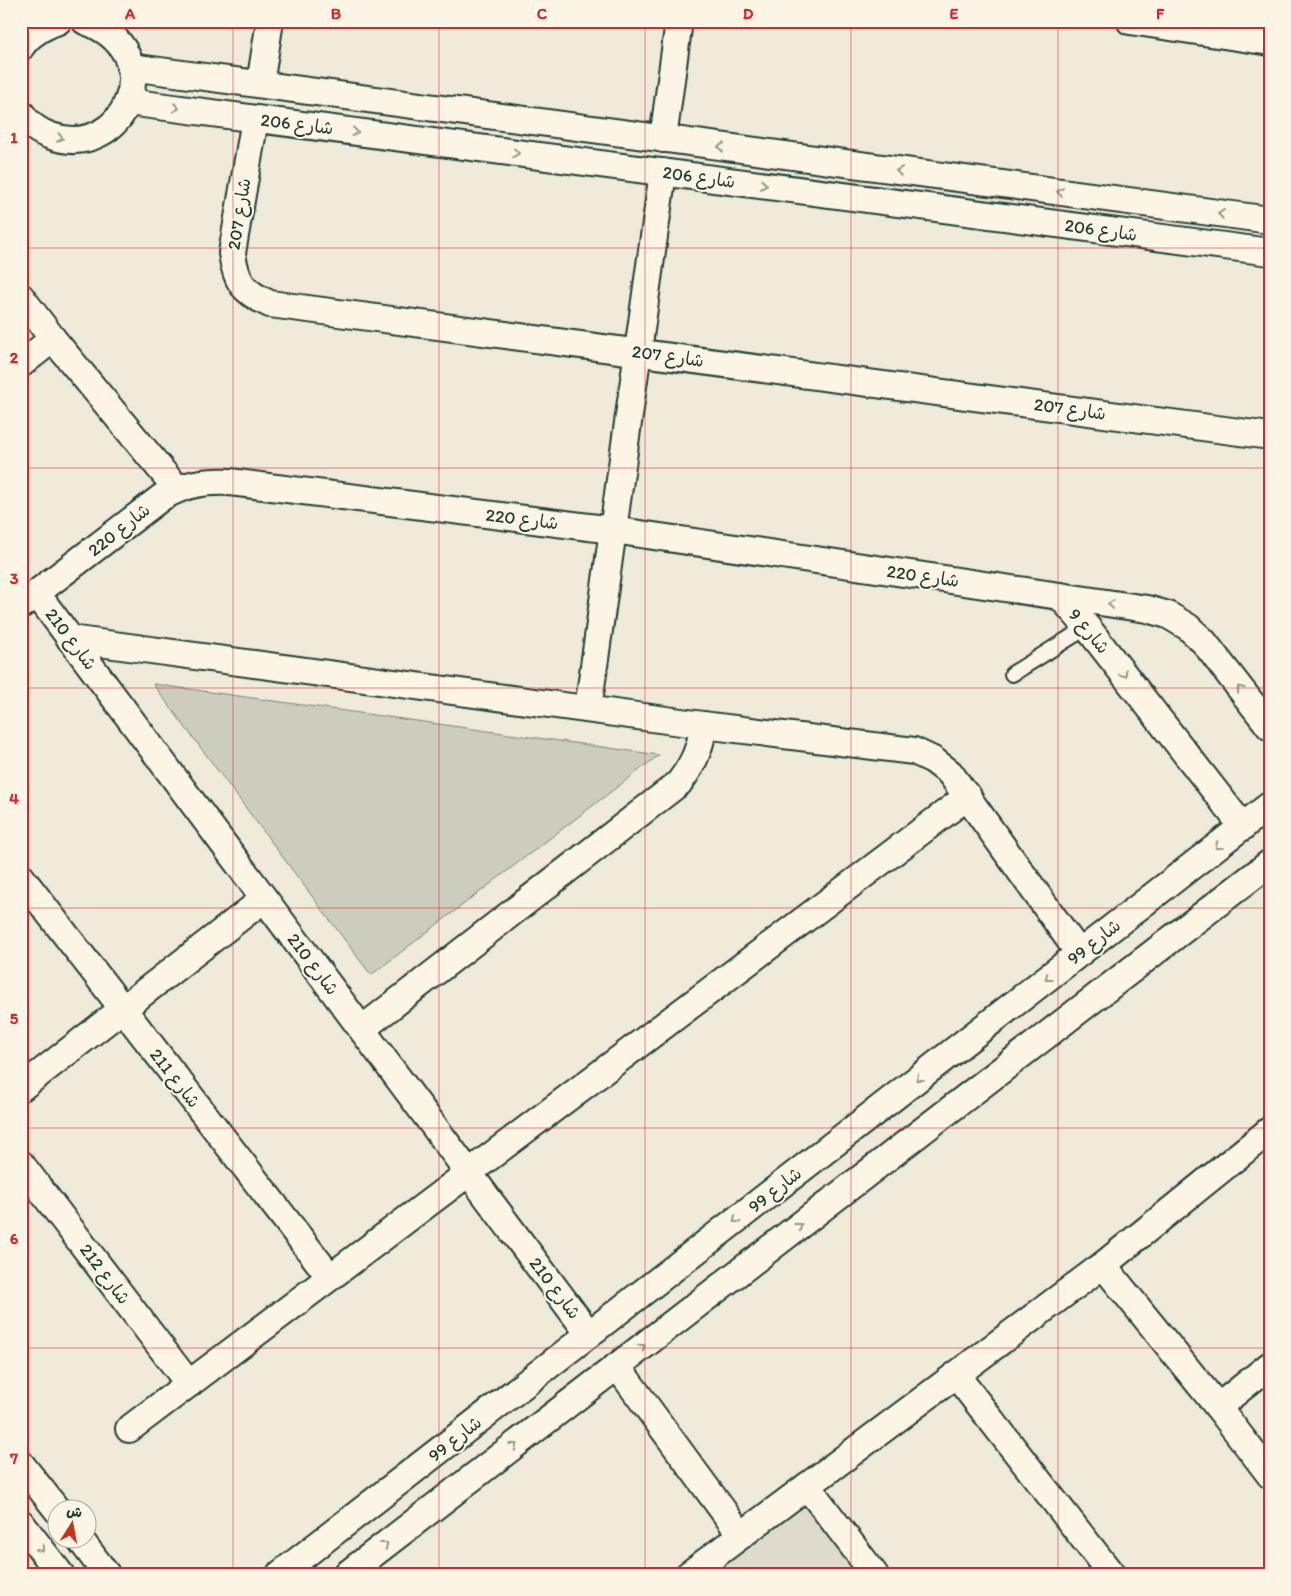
<svg xmlns="http://www.w3.org/2000/svg" width="1291" height="1596" font-family="Itim,'Playpen Sans Arabic',sans-serif">
<style>
.built{fill:#dedbcc}
.green{fill:#cccdbf;stroke:#76857a}
.lines{fill:none;stroke-linecap:round;stroke-linejoin:round}
.service-casing{stroke:#1f3d34;stroke-width:18}
.minor-casing{stroke:#1f3d34;stroke-width:30}
.service{stroke:#fcf5e5;stroke-width:14}
.minor{stroke:#fcf5e5;stroke-width:26}
.oneway{stroke:#8e998c}
.grid{fill:none;stroke:#d62828;stroke-width:1;stroke-opacity:0.55}
.labels{text-anchor:middle;stroke-width:4;stroke-linejoin:round;paint-order:stroke}
.street-label{font-size:18px;fill:#1f3d34;stroke:#fcf5e5}
.neatline{fill:none;stroke:#d62828;stroke-width:2}
.grid-label{font-size:16px;text-anchor:middle;font-weight:bold;fill:#d62828}
</style>
<rect width="100%" height="100%" fill="#efeada"/>
<filter id="ink" filterUnits="userSpaceOnUse"><feTurbulence type="fractalNoise" baseFrequency=".02" numOctaves="2"/><feDisplacementMap in="SourceGraphic" scale="10" xChannelSelector="R" yChannelSelector="G"/><feConvolveMatrix kernelMatrix="1 2 1 2 8 2 1 2 1" color-interpolation-filters="sRGB"/></filter>
<g filter="url(#ink)">
<!-- built -->
<polygon class="built" points="807,1486 875,1575 688,1575"/>
<!-- green -->
<polygon class="green" points="153,684 659,755 371,975"/>
<g class="lines">
<!-- service casing -->
<g class="service-casing">
<polyline id="service" points="1012,674 1087,627"/>
</g>
<!-- minor casing -->
<g class="minor-casing">
<g id="minor">
<polyline points="1130,21 1270,42"/>
<path d="M 21,47 C 29,34 44,26 58,21"/>
<polyline points="130,67 1270,220"/>
<polyline points="260,84 270,21"/>
<polyline points="128,102 1270,252"/>
<path d="M 21,113 C 28,124 39,132 51,136 C 125,162 172,52 85,21"/>
<path d="M 255,119 L 232,253 C 236,282 243,292 270,304 L 1270,436"/>
<polyline points="663,139 679,21"/>
<polyline points="21,297 53,339 177,489"/>
<polyline points="21,364 53,339"/>
<polyline points="37,594 589,1334"/>
<polyline points="1060,596 1087,627 1243,827"/>
<path d="M 21,605 L 162,497 C 185,484 203,481 230,482 L 613,530 L 1147,609 L 1168,615 L 1188,627 L 1204,642 L 1270,727"/>
<polyline points="70,639 703,725 914,751 933,760 950,773 1079,953"/>
<polyline points="588,709 663,172"/>
<polyline points="21,877 330,1277"/>
<path d="M 362,1029 L 679,783 C 693,765 701,748 703,725"/>
<polyline points="21,1088 264,899"/>
<polyline points="21,1164 189,1384"/>
<polyline points="1103,1265 1218,1407 1270,1475"/>
<polyline points="617,1366 741,1535"/>
<polyline points="956,1375 1112,1575"/>
<polyline points="1218,1407 1270,1365"/>
<polyline points="129,1429 968,796"/>
<polyline points="21,1464 58,1511"/>
<polyline points="807,1486 875,1575"/>
<polyline points="21,1523 61,1575"/>
<polyline points="79,1538 107,1575"/>
<polyline points="279,1575 1270,805"/>
<polyline points="346,1575 1270,863"/>
<polyline points="688,1575 1103,1265 1270,1130"/>
</g>
</g>
<!-- service -->
<use href="#service" class="service"/>
<!-- minor -->
<use href="#minor" class="minor"/>
</g>
<!-- one-way arrows -->
<defs><path id="oneway-chevron" d="M-2-3.5L2.5 0L-2 3.5" fill="none" stroke-width="1.6" stroke-linecap="round" stroke-linejoin="round" transform="scale(1.25)"/></defs>
<g class="oneway">
<use href="#oneway-chevron" transform="translate(176 108) rotate(8)"/>
<use href="#oneway-chevron" transform="translate(355 132) rotate(7)"/>
<use href="#oneway-chevron" transform="translate(60 138) rotate(11)"/>
<use href="#oneway-chevron" transform="translate(721 147) rotate(-172)"/>
<use href="#oneway-chevron" transform="translate(516 153) rotate(7)"/>
<use href="#oneway-chevron" transform="translate(899 171) rotate(-172)"/>
<use href="#oneway-chevron" transform="translate(764 185) rotate(8)"/>
<use href="#oneway-chevron" transform="translate(1060 192) rotate(-172)"/>
<use href="#oneway-chevron" transform="translate(1221 214) rotate(-172)"/>
<use href="#oneway-chevron" transform="translate(1111 604) rotate(-172)"/>
<use href="#oneway-chevron" transform="translate(1124 674) rotate(52)"/>
<use href="#oneway-chevron" transform="translate(1240 689) rotate(-128)"/>
<use href="#oneway-chevron" transform="translate(1218 846) rotate(142)"/>
<use href="#oneway-chevron" transform="translate(1048 978) rotate(142)"/>
<use href="#oneway-chevron" transform="translate(919 1078) rotate(142)"/>
<use href="#oneway-chevron" transform="translate(736 1220) rotate(142)"/>
<use href="#oneway-chevron" transform="translate(799 1226) rotate(-38)"/>
<use href="#oneway-chevron" transform="translate(642 1347) rotate(-38)"/>
<use href="#oneway-chevron" transform="translate(514 1446) rotate(-38)"/>
<use href="#oneway-chevron" transform="translate(385 1545) rotate(-38)"/>
<use href="#oneway-chevron" transform="translate(41 1549) rotate(53)"/>
</g>
</g>
<!-- grid -->
<path class="grid" d="M 233,21 L 233,1575M 439,21 L 439,1575M 645,21 L 645,1575M 851,21 L 851,1575M 1058,21 L 1058,1575M 21,248 L 1270,248M 21,468 L 1270,468M 21,688 L 1270,688M 21,908 L 1270,908M 21,1128 L 1270,1128M 21,1348 L 1270,1348"/>
<g class="labels">
<!-- street labels -->
<g class="street-label">
<text transform="translate(297 124) rotate(7)" y="6">شارع 206</text>
<text transform="translate(699 177) rotate(8)" y="6">شارع 206</text>
<text transform="translate(239 214) rotate(-81)" y="6">شارع 207</text>
<text transform="translate(1101 230) rotate(8)" y="6">شارع 206</text>
<text transform="translate(668 356) rotate(8)" y="6">شارع 207</text>
<text transform="translate(1070 409) rotate(8)" y="6">شارع 207</text>
<text transform="translate(522 519) rotate(7)" y="6">شارع 220</text>
<text transform="translate(119 530) rotate(-38)" y="6">شارع 220</text>
<text transform="translate(923 576) rotate(8)" y="6">شارع 220</text>
<text transform="translate(1089 631) rotate(50)" y="6">شارع 9</text>
<text transform="translate(71 639) rotate(53)" y="6">شارع 210</text>
<text transform="translate(1094 942) rotate(-38)" y="6">شارع 99</text>
<text transform="translate(313 964) rotate(53)" y="6">شارع 210</text>
<text transform="translate(175 1078) rotate(52)" y="6">شارع 211</text>
<text transform="translate(775 1190) rotate(-38)" y="6">شارع 99</text>
<text transform="translate(105 1274) rotate(53)" y="6">شارع 212</text>
<text transform="translate(555 1288) rotate(53)" y="6">شارع 210</text>
<text transform="translate(455 1439) rotate(-38)" y="6">شارع 99</text>
</g>
</g>
<!-- margin -->
<rect width="1291" height="1596" fill="none" stroke="#fcf5e5" stroke-width="55"/>
<!-- north arrow -->
<g transform="translate(72 1524) rotate(11)"><circle r="24" fill="#fcf5e5" stroke="#a4ab9e"/>
<path d="M0-4L9 19L0 12L-9 19Z" fill="#c8321e"/>
<text y="-8" font-size="14" font-weight="bold" text-anchor="middle" fill="#1f3d34">ش</text>
</g>
<rect x="28" y="28" width="1236" height="1540" class="neatline"/>
<g class="grid-label">
<text x="130" y="19">A</text>
<text x="336" y="19">B</text>
<text x="542" y="19">C</text>
<text x="748" y="19">D</text>
<text x="954" y="19">E</text>
<text x="1160" y="19">F</text>
<text x="14" y="143">1</text>
<text x="14" y="363">2</text>
<text x="14" y="584">3</text>
<text x="14" y="804">4</text>
<text x="14" y="1024">5</text>
<text x="14" y="1244">6</text>
<text x="14" y="1464">7</text>
</g>
</svg>
